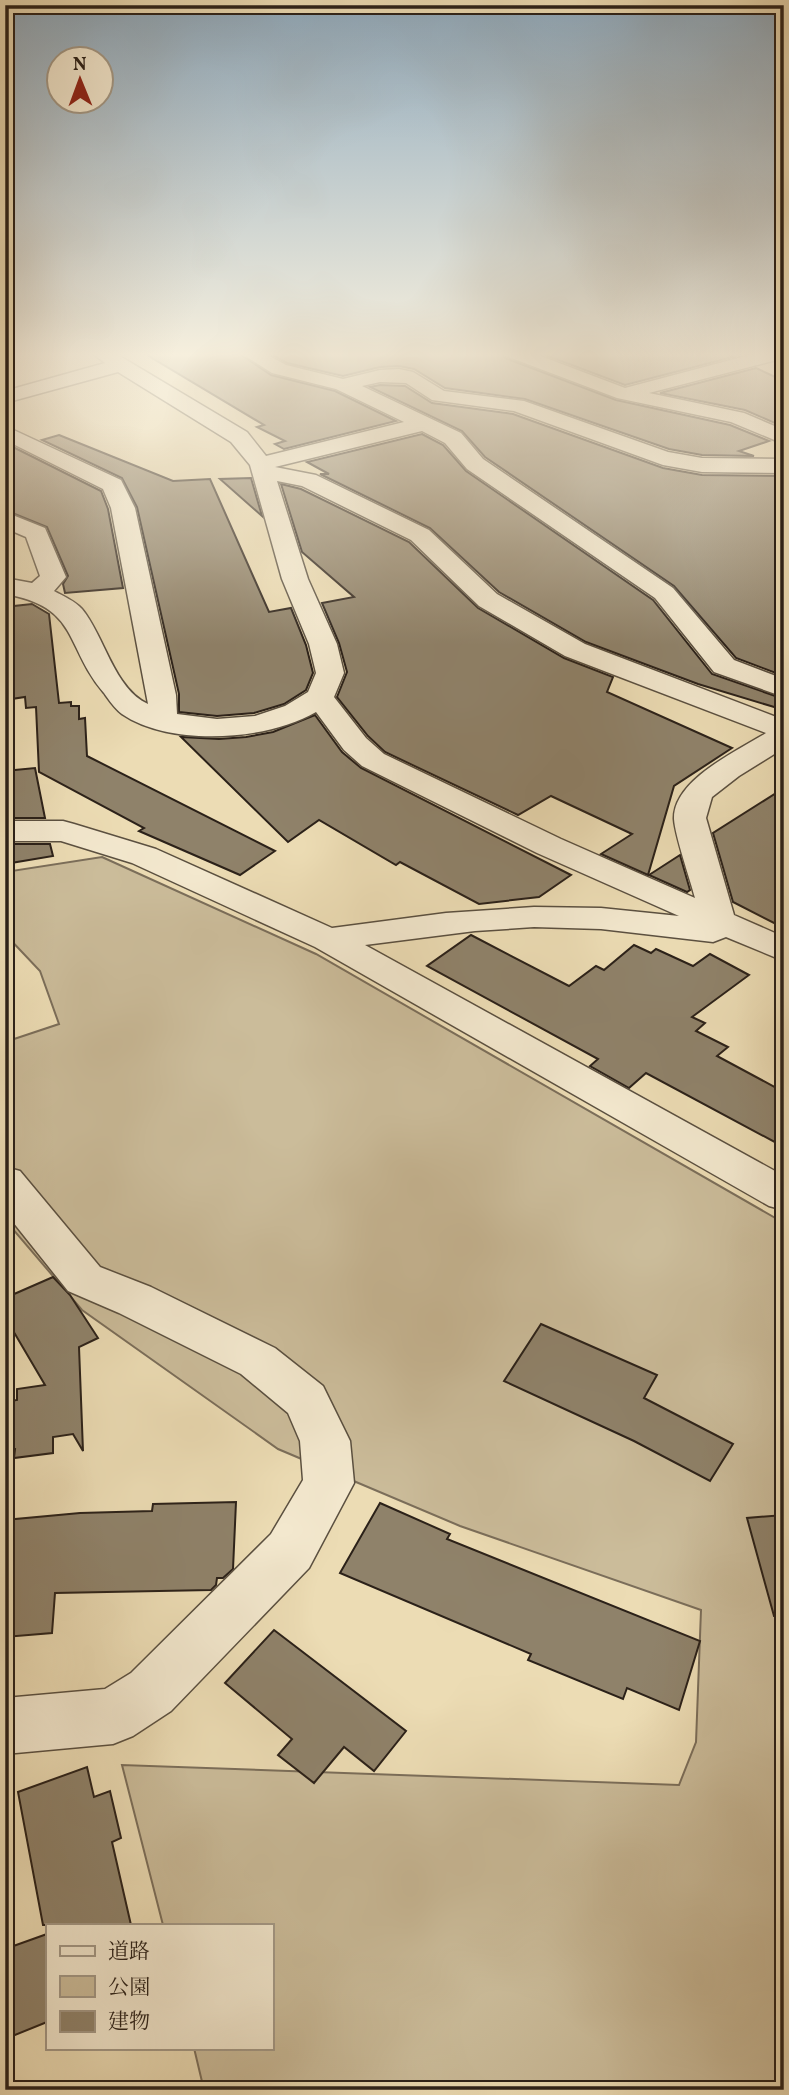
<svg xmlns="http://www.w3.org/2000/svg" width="789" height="2095" font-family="Vollkorn,'Noto Serif JP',serif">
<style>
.green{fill:#cbbc9a;stroke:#7b6e5a;stroke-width:2}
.building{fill:#8f826a;stroke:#2b2119;stroke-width:2}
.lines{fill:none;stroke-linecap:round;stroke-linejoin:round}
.minor-casing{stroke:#5b5040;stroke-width:3}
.minor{fill:#f3e8ce;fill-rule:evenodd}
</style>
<rect width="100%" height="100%" fill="#ecdcb4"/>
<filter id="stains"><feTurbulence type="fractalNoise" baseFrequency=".00286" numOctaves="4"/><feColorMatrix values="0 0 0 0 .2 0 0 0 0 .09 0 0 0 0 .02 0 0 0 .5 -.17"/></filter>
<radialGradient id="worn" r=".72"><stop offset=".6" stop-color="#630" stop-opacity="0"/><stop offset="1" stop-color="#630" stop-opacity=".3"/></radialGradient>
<!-- green -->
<polygon class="green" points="102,857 316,954 784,1223 784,2090 204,2090 194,2048 271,2048 271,1925 163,1925 122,1765 679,1785 696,1742 701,1610 460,1526 278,1449 82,1310 5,1220 5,1042 59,1024 40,971 5,934 5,872"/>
<!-- building -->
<g class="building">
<polygon points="142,352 237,352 271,375 335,391 396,421 284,449 275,444 285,441 257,427 264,425"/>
<polygon points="267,352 500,352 505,358 616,400 730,425 769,441 739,451 754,456 702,455 669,449 525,399 445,388 414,369 399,366 380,367 343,376 287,363"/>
<polygon points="537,352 724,352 733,357 625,385"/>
<polygon points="756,368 784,381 784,427 745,410 660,393"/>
<polygon points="380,385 405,386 432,403 513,414 663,468 702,475 784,476 784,676 736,658 674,586 485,457 462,431 370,387"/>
<polygon points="422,434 443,445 466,471 653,600 712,674 784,699 784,710 698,684 586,642 499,592 430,528 320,474 329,474 307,462"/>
<polygon points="59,435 173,481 210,479 269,612 291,608 306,645 313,673 306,690 284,704 254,713 217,716 179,712 179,694 137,507 122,478 42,440"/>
<polygon points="15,448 101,491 108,509 123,588 65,593 63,584 68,576 47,527 5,510 5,451"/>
<polygon points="251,478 262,516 220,479"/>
<polygon points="281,484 301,489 409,542 478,608 564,658 613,677 607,692 732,748 674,786 648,875 601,854 632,834 551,796 518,815 385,752 368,736 337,697 347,672 339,643 322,603 354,597 302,552"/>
<polygon points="32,604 49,614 59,703 71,702 71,706 79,706 79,719 85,718 87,756 275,851 240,875 139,831 144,828 39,772 36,707 26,708 25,697 5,700 5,607"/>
<polygon points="315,715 342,752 361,768 571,875 539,897 479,904 400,862 396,865 319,820 288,842 181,737 219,739 246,737 273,732"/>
<polygon points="35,768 45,818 5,818 5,771"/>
<polygon points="784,788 784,928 733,902 713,833"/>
<polygon points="5,844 50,844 53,856 5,864"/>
<polygon points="680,855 690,890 687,892 649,875"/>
<polygon points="471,935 569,986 596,966 604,970 634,945 651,953 656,949 693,966 710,954 749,975 692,1017 705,1023 696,1031 728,1047 717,1056 784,1092 784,1147 646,1073 629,1088 590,1066 598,1059 427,966"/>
<polygon points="53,1277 70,1295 98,1338 79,1347 83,1451 73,1434 53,1437 53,1453 14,1458 15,1449 5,1450 5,1402 17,1400 17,1389 45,1385 5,1317 5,1298"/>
<polygon points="541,1324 657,1375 644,1398 733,1444 710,1481 634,1441 504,1381"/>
<polygon points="236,1502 233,1569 223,1578 217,1578 216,1585 211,1590 55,1593 52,1633 5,1637 5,1520 80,1513 152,1511 153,1504"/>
<polygon points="380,1503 450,1534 447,1539 700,1641 679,1710 627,1688 623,1699 528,1660 531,1654 340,1573"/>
<polygon points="784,1515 784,1615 774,1616 747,1518"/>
<polygon points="274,1630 406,1731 374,1771 344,1747 314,1783 278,1755 292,1739 225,1683"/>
<polygon points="87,1767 94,1797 110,1791 121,1838 112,1842 131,1925 43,1925 18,1792"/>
<polygon points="47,1934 47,2022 5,2039 5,1949"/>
</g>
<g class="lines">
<!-- minor casing -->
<g class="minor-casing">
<g id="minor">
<path d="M 91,352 L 113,352 L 247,432 L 266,456 L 404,422 L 336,389 L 272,373 L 239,352 L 262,352 L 286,365 L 343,379 L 380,370 L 399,369 L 413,372 L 444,391 L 524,401 L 668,452 L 702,458 L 784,459 L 784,473 L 702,472 L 663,465 L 514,411 L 432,400 L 406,383 L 380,382 L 362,386 L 461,433 L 483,459 L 673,588 L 734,660 L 784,679 L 784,697 L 714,672 L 655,598 L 467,469 L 445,443 L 422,431 L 275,467 L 316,475 L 429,530 L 497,594 L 585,644 L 784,720 L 784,748 L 739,776 L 712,797 L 706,818 L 734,915 L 784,937 L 784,961 L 726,937 L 713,942 L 601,929 L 534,927 L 475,931 L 365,945 L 784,1176 L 784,1210 L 769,1206 L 315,947 L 132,863 L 61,841 L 5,841 L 5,821 L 63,821 L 74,824 L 156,849 L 332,928 L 446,913 L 534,907 L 601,908 L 679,916 L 537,853 L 362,766 L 344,750 L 316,712 C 267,741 170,747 122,714 C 115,709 109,700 104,693 C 64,646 80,607 5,594 L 5,578 L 32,583 L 40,576 L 26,537 L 5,528 L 5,512 L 45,528 L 66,577 L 54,591 C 63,596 75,601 82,609 C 104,635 114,689 148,704 L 111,508 L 103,489 L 5,440 L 5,426 L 121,480 L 135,508 L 176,695 L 177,714 L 217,719 L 255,716 L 285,706 L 308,692 L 316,673 L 309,644 L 282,579 L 250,465 L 231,442 L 118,372 L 5,403 L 5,391 L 105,363 ZM 277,481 L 302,486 L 411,540 L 479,606 L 565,656 L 766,733 C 737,751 673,780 674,819 C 675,836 690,879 695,898 L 561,839 L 384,754 L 366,738 L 334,697 L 344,673 L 337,644 L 308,579 Z"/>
<polygon points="503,352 530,352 625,388 761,352 784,352 784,358 649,393 744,413 784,430 784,444 731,422 617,398 506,356"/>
<polygon points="5,1167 20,1171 100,1267 151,1287 275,1348 323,1386 350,1441 354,1483 309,1568 171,1711 133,1736 113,1744 5,1754 5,1698 105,1689 131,1673 271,1534 303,1480 300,1441 288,1413 241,1374 119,1313 68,1291 5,1212"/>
</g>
</g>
<!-- minor -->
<use href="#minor" class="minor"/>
</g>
<!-- sky -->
<linearGradient id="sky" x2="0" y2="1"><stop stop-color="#8faabe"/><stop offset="0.55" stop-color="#f6efdd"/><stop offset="1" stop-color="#f6efdd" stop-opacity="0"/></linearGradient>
<rect width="789" height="645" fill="url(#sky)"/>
<!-- margin -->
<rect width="789" height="2095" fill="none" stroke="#ecdcb4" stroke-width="28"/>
<rect x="7" y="7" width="775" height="2081" fill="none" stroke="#2b2119" stroke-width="3.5"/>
<rect x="14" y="14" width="761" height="2067" fill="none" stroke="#2b2119" stroke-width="2"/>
<!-- legend -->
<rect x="46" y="1924" width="228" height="126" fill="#f3e8ce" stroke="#a39886" stroke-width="2"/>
<rect x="60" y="1946" width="35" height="10" fill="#f3e8ce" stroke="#a39886" stroke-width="2"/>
<text x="108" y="1958" font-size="21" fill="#2b2119">道路</text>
<rect x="60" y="1976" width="35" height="21" fill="#cbbc9a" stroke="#a39886" stroke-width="2"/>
<text x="108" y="1994" font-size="21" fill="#2b2119">公園</text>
<rect x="60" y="2011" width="35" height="21" fill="#8f826a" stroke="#a39886" stroke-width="2"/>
<text x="108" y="2028" font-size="21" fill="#2b2119">建物</text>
<!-- north arrow -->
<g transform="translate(80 80) rotate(359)"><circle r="33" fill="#f3e8ce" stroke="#a39886" stroke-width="2"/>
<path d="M0-5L12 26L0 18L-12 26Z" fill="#8f2418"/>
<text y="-10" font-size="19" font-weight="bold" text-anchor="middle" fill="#2b2119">N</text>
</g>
<rect width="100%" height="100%" filter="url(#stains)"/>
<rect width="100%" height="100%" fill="url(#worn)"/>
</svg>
